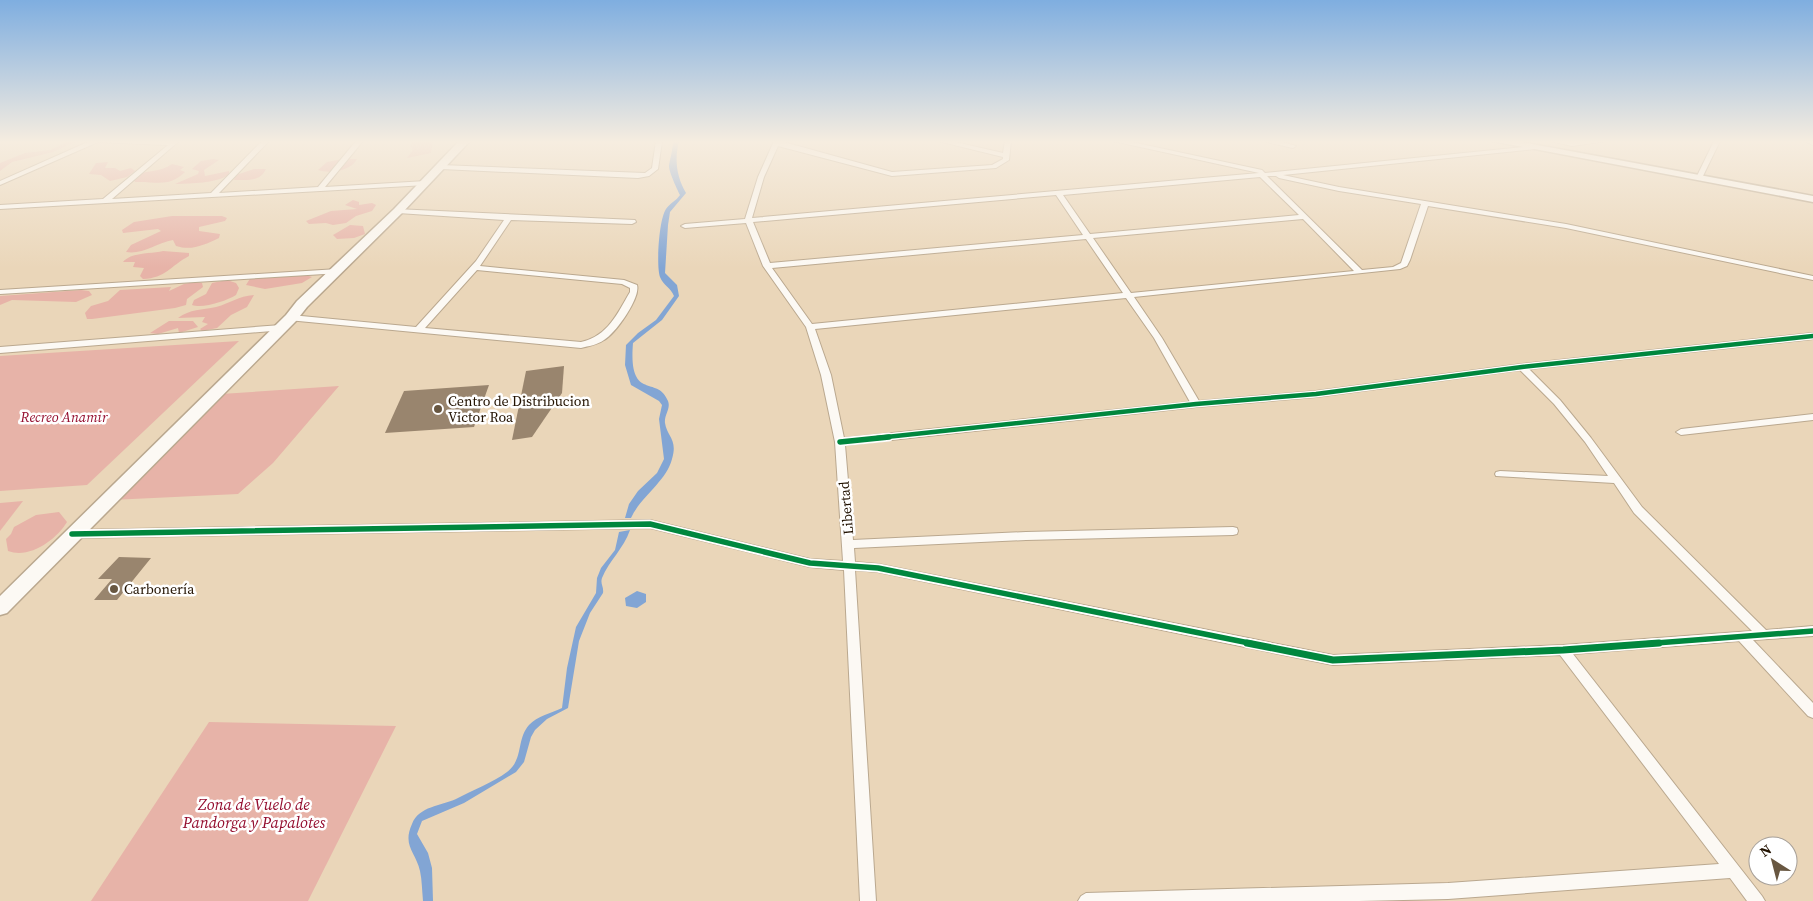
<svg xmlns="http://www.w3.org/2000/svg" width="1813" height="901" font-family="'Source Serif 4',serif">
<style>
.green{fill:#e7b3a8}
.water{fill:#82a5d4}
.building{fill:#99856e}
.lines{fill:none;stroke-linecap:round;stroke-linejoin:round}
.street-casing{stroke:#baa88f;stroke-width:2}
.primary-casing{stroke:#baa88f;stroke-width:3}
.street{fill:#fcf9f4;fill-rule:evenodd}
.primary{fill:#fcf9f4;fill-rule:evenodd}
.cycleway-far2-casing{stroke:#fff;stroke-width:7}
.cycleway-far1-casing{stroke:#fff;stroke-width:9}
.cycleway-casing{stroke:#fff;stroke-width:10}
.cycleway-far2{stroke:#00873e;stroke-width:4.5}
.cycleway-far1{stroke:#00873e;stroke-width:5.5}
.cycleway{stroke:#00873e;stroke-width:7}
.poi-dot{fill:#685741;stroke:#fff;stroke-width:2}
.labels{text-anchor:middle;stroke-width:5;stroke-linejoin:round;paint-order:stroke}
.poi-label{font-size:14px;fill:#221200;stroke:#fff;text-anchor:start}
.park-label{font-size:14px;font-style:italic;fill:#940d2e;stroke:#fff}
.street-label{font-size:14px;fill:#221200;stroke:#fff}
.near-park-label{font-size:16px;font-style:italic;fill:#940d2e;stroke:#fff}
</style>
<rect width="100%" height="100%" fill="#ead6b9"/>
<!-- green -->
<g class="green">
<polygon points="67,141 77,141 53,152 12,162 0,171 0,163 25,153 51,150"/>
<polygon points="414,141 433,141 431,153 407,158 413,150 410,146"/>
<path d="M 213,159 L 219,160 L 204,170 L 205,176 L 229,171 L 229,175 C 213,184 193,183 175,184 L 198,174 L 199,171 L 192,169 L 201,161 Z"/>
<path d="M 343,159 L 357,159 C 351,171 330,174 318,170 L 327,162 Z"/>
<polygon points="108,162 105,168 115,168 120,171 131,168 135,171 127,177 110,181 101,175 89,174 96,163"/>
<path d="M 172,164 L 184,167 L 180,170 L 185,172 C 168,188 157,181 135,182 L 133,177 C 146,169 160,173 172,164 Z"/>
<path d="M 266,169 C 260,182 247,180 234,180 L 236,175 L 254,169 Z"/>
<polygon points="353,200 359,202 359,205 372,203 376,205 372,211 356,216 346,223 333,225 326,223 309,224 306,221 331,211 357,209 345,205"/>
<path d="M 172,216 L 222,216 L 227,218 L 225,221 L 199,227 L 199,231 L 220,234 L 219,238 C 204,245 192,251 176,246 L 173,240 C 157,243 142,255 126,252 L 131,245 L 161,231 L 158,229 L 123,233 L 122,230 L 134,222 Z"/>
<polygon points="350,225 363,226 365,234 354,238 337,239 333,235"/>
<path d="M 163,251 L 189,253 L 189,256 C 170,266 166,278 143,279 L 140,276 L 144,268 L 133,267 L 135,262 L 123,262 C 131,252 151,254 163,251 Z"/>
<polygon points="281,272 299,273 312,277 302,283 265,289 246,285 251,277"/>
<path d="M 227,280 L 236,283 L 239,288 L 236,295 C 226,301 203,309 192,305 L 194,300 L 206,294 L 212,283 Z"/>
<polygon points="194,282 202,283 203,287 187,299 186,305 175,308 92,319 87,319 85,313 91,306 108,301 120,290 171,287 169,291 184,284"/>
<polygon points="81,290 89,291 92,295 76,302 12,300 0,305 0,296"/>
<path d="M 254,295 L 247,307 L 231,315 L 217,328 L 202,331 L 200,329 L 208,324 L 202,322 L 205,317 L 178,318 C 190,309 202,310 216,307 C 231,303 238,296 254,295 Z"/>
<polygon points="169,321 193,321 198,327 179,333 178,328 158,334 150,333"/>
<polygon points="239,341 87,485 0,491 0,356"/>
<polygon points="339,386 273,463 238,494 111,500 221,394"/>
<polygon points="23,501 0,531 0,503"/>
<path d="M 59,512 L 67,522 C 56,540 30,559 8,551 L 6,539 L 11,534 L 14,527 L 36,515 Z"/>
<polygon points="209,722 396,726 308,901 91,901"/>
</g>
<!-- water -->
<g class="water">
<path d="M 673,141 L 679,141 C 674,161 677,177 686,193 L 670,212 L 668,225 L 665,273 L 677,285 L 679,296 L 662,320 L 633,343 C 628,403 658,374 668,401 C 671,409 664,415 665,423 C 667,437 678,439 672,459 C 666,482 641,496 631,518 L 625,518 L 629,504 L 638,491 L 657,473 L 664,459 L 659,419 L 662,405 L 659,401 L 631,385 L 625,365 L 626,345 L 638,333 L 656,320 L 674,296 C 671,288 663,285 660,277 C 656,265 659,219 666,209 C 670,203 676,201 680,195 C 677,189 669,172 669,166 C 670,158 673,150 673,141 Z"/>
<path d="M 630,530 C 624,548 609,561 602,578 C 600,584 604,587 603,593 L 590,613 L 579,641 L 568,708 L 547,719 L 535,730 L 531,737 L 524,762 L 516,772 L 464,803 L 422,821 L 417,834 L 428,853 L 432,868 L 433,901 L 423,901 C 422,891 422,880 420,871 C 416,852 402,846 412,824 C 419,806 441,806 456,799 C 471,791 494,782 507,772 C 524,759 516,740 529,725 C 537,716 552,713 562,708 L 567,668 L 576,627 L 596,593 L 597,578 L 601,568 L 615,550 L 619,532 Z"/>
<polygon points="637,591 646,594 646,602 637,608 626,606 625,598"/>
</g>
<!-- building -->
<g class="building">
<polygon points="564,366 562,393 532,437 512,440 526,371"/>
<polygon points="489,385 474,427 385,433 404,391"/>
<polygon points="119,557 151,558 117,600 94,600 112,579 98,579"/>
</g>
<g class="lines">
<!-- street casing -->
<g class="street-casing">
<g id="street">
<polygon points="90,141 179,141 112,199 211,193 262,141 269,141 219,193 318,187 356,141 363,141 325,187 426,181 429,183 426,185 0,209 0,205 103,199 168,145 98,142 0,185 0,181"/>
<polygon points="656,141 662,141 658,169 649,176 638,178 441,169 438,167 441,165 645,173 652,168"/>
<path d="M 774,141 L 780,141 L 892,172 L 992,165 L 1003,159 L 1003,157 L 938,141 L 951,141 L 1003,153 L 1005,141 L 1011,141 L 1009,160 L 996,168 L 892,176 L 778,146 L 764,177 L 752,218 L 1259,173 L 1113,141 L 1127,141 L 1262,170 L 1265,173 L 1533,146 L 1535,147 L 1535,149 L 1283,175 L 1339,187 L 1566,224 L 1813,276 L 1813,280 L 1566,228 L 1428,206 L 1410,260 L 1407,266 L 1400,269 L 1134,297 L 1162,338 L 1199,401 L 1316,391 L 1522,364 L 1813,333 L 1813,339 L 1529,369 L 1560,400 L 1591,438 L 1642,507 L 1766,630 L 1813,626 L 1813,636 L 1753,640 L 1813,703 L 1813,718 L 1808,716 L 1739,641 L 1573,654 L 1762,896 L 1765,901 L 1747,901 L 1730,878 L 1448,899 L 1359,901 L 1078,901 L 1081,896 L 1086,893 L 1448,883 L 1719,864 L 1560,655 L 1333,665 L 878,572 L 855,570 L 876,901 L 860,901 L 844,570 L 810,567 L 650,528 L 72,538 L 68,537 L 66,534 L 68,531 L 72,530 L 650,520 L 810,559 L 843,561 L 835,442 L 821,375 L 806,327 L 763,266 L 746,223 L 685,228 L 681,226 L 685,224 L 745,219 L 758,177 ZM 1267,176 L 1276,176 L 1279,178 L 1339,191 L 1421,204 L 1401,263 L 1393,267 L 1362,270 ZM 1260,177 L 1299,215 L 1090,234 L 1063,195 ZM 1056,195 L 1083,235 L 770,263 L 753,222 ZM 1303,219 L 1354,271 L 1131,293 L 1093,238 ZM 1086,239 L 1123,293 L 812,324 L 772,268 ZM 1126,298 L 1154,338 L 1190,402 L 844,438 L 831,375 L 815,329 ZM 1520,370 L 1554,404 L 1585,442 L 1608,476 L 1500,471 L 1496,472 L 1495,474 L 1496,476 L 1614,483 L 1634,513 L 1752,631 L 1563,645 L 1333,655 L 878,564 L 855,562 L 854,548 L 1026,540 L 1233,535 L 1237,534 L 1238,531 L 1237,528 L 1233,527 L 1026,532 L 853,540 L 845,445 L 1196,407 L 1316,397 Z"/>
<polygon points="1263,141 1279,141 1296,146 1293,148"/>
<polygon points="1551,141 1606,141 1572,146"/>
<polygon points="1714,141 1720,141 1702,178 1697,179 1696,178"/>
<polygon points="1806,141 1813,141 1813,145 1807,142"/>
<path d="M 395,209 L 635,220 L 636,222 L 632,224 L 511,220 L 480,266 L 624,280 L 637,285 C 641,298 615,334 604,340 C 597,345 589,346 581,348 L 288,320 L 287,318 L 291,315 L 416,327 L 476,261 L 504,220 L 398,213 L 394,211 ZM 477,270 L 622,284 L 630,288 L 630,292 C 617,314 608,336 581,342 L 425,328 Z"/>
<polygon points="338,269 341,269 341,273 0,294 0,290"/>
<polygon points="281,325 285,328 284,330 0,353 0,347"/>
<polygon points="1813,414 1813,420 1681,435 1676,432 1681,429"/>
</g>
</g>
<!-- primary casing -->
<g class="primary-casing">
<g id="primary">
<polygon points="459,141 470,141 402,213 307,307 296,321 7,613 0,615 0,596 286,315 297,301 394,209"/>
<polygon points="1492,141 1516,141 1813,196 1813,202"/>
</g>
</g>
<!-- street -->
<use href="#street" class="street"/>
<!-- primary -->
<use href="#primary" class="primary"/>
<!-- cycleway-far2 casing -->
<g class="cycleway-far2-casing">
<polyline id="cycleway-far2" points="877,438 1196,404 1316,394 1522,367 1813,336"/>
</g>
<!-- cycleway-far1 casing -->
<g class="cycleway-far1-casing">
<g id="cycleway-far1">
<polyline points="840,442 889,437"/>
<polyline points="72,534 650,524 810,563 878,568 1254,644"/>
<polyline points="1643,644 1813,631"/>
</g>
</g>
<!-- cycleway casing -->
<g class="cycleway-casing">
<polyline id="cycleway" points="1247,643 1333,660 1563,650 1659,643"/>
</g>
<!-- cycleway-far2 -->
<use href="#cycleway-far2" class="cycleway-far2"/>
<!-- cycleway-far1 -->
<use href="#cycleway-far1" class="cycleway-far1"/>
<!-- cycleway -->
<use href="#cycleway" class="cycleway"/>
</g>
<!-- sky -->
<linearGradient id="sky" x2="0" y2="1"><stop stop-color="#7faee0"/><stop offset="0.53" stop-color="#f6ede0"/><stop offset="1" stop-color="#f6ede0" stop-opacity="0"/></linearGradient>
<rect width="1813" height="268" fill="url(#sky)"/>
<!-- markers -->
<g class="poi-dot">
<circle cx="438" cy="409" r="5"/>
<circle cx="114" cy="589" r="5"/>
</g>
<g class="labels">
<!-- poi labels -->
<g class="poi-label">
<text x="448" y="406">Centro de Distribucion<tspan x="448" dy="16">Victor Roa</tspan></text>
<text x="124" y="594">Carbonería</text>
</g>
<!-- park labels -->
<g class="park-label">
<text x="64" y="422">Recreo Anamir</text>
</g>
<!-- street labels -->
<g class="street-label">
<text transform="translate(846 508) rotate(-95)" y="5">Libertad</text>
</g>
<!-- near-park labels -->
<g class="near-park-label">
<text x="254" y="810">Zona de Vuelo de<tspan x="254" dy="18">Pandorga y Papalotes</tspan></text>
</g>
</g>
<!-- north arrow -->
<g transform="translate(1773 861) rotate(324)"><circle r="24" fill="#ffffff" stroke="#a7a099"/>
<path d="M0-4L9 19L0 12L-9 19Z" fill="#685741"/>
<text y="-8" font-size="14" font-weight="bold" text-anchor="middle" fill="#221200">N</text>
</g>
</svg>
